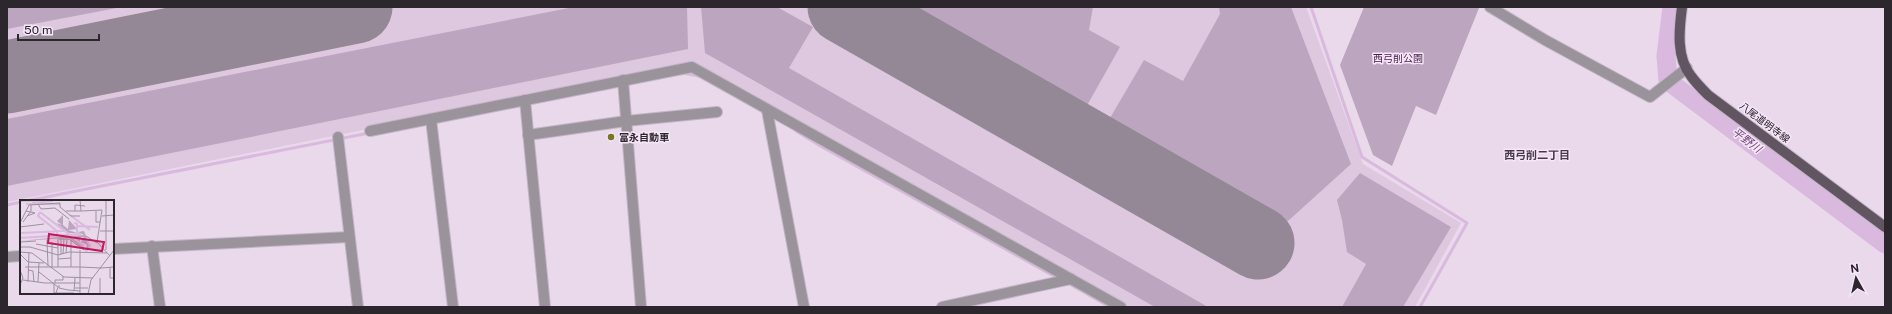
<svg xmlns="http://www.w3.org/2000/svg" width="1892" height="314" font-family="'Public Sans','Noto Sans JP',sans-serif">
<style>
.built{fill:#ddc8df}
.green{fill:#bca6bf}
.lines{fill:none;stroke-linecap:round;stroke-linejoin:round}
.stream{stroke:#dab9df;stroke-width:3}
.river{stroke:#dab9df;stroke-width:19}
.taxiway{stroke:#948896;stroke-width:29}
.runway{stroke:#948896;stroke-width:73}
.minor-casing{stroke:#c3b5c5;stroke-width:12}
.major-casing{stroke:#c3b5c5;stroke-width:12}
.minor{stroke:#9a939b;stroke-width:10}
.major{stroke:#615562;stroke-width:10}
.poi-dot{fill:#747821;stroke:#f6e6f8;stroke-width:1.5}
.labels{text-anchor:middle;stroke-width:3;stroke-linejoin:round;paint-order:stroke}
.park-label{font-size:10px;fill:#4b2150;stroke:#f6e6f8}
.street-label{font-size:10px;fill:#2c262d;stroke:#f6e6f8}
.poi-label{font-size:10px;font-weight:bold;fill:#2c262d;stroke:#f6e6f8;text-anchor:start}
.water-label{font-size:11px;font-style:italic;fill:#704576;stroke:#f6e6f8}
.neighbourhood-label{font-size:11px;font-weight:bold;fill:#473a48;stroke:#f6e6f8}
.inset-river{fill:none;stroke:#dab9df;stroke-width:2}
.inset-road{fill:none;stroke:#9d919f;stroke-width:1}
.view{fill:#c2185b;fill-opacity:0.15;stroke:#c2185b;stroke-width:2}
.inset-edge{fill:none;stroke:#2c262d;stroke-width:2}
</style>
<rect width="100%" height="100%" fill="#e9d9eb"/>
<!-- built -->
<polygon class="built" points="7,7 1306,7 1363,164 1461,223 1415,307 1128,307 694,63 7,202"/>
<!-- green -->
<g class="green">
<polygon points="7,7 122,7 7,29"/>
<polygon points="574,7 687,7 688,49 7,186 7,119"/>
<polygon points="701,7 777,7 813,27 789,68 1208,307 1155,307 705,53"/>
<polygon points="910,7 1093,7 1089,30 1120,47 1085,109"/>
<polygon points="1219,7 1291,7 1351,164 1288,221 1110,118 1144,60 1183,81 1220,14"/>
<polygon points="1364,7 1479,8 1436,115 1416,106 1392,166 1373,155 1340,65"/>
<polygon points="1360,173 1451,227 1403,307 1342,307 1366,264 1347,252 1342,220 1337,200"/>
</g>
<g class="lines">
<!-- stream -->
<g class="stream">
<polyline points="1311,7 1362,157 1467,223 1420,307"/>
<polyline points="683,73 699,76"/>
<polyline points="796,131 822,147 1059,279"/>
<polyline points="26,201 369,133"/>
<polyline points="7,205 21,202"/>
<polyline points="1066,282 1110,307"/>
</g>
<!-- river -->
<polyline class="river" points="1672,7 1666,56 1668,81 1885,244"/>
<!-- taxiway -->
<polyline class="taxiway" points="293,7 295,20"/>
<!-- runway -->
<g class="runway">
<polyline points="844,7 1258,243"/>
<polyline points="7,77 356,7"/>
</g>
<!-- minor casing -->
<g class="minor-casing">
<g id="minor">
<polyline points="1490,7 1545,40 1650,97 1687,68"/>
<polyline points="623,80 641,307"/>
<polyline points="525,100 545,307"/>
<polyline points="767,110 804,307"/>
<polyline points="431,119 453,307"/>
<polyline points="370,131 692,67 1121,307"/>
<polyline points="528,135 626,121 717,112"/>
<polyline points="338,137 358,307"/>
<polyline points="152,246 160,307"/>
<polyline points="113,249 349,237"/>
<polyline points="7,257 21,256"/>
<polyline points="942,307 1071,279"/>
</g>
</g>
<!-- major casing -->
<g class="major-casing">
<path id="major" d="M 1682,7 C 1679,30 1676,57 1691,76 C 1696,83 1702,89 1708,95 L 1885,227"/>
</g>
<!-- minor -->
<use href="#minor" class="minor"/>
<!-- major -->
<use href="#major" class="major"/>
</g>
<!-- markers -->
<circle class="poi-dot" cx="611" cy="137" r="4"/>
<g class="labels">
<!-- park labels -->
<g class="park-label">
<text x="1398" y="62">西弓削公園</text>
</g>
<!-- street labels -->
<g class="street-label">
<text transform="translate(1765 122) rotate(37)" y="4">八尾道明寺線</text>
</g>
<!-- poi labels -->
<g class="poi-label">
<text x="619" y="141">富永自動車</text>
</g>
<!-- water labels -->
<g class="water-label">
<text transform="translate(1747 140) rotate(37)" y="4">平野川</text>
</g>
<!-- neighbourhood labels -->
<g class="neighbourhood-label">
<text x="1537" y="159">西弓削二丁目</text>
</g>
</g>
<!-- overview -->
<g transform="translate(20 200)">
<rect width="94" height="94" fill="#e9d9eb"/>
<path d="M 43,15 L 43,25 L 48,29 L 49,20 L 57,29 L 48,30 L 57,33 L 49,33 L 36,23 L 42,25 L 37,21 ZM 64,31 L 70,46 L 66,51 L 49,38 L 0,41 L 50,36 L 66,49 L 67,45 L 61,42 L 64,37 L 61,37 L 60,42 L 53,36 L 64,35 L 58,32 Z" fill="#bca6bf"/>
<path class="inset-river" d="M 12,3 L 33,1M 6,4 L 40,4M 20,12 L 18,16 L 37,31 L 37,36M 20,12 L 64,46M 50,15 L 70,30M 54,23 L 57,24 L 57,35M 58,26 L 78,27M 0,33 L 44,31M 0,38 L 61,34M 66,52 L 70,46 L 66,38"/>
<path class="inset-road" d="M 60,0 L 61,11 L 82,10 L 77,42 L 90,56M 0,1 L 42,0M 40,3 L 40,7 L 51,16 L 60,16M 18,4 L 21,9 L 35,8 L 49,19M 6,11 L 15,13 L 7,16M 46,11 L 61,11M 55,11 L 55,5 L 65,6M 76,11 L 76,22 L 80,22M 82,16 L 94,15M 86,21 L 86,0M 3,22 L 11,11 L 11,5M 0,23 L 9,5 L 40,3M 0,27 L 24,24M 80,31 L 94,31M 66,36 L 77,43M 38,39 L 38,67M 39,39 L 49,39 L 64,50M 27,40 L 28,66M 51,40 L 51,67M 0,42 L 16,41M 16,44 L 38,48M 0,47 L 10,47 L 38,55 L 49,52 L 87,53M 86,50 L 86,21M 0,52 L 12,53 L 44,77 L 73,78M 46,53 L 47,39M 0,54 L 8,62 L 24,63M 41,54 L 41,39M 43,54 L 44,39M 38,59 L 51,58M 5,67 L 60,67 L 60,50M 32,67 L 32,42M 90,67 L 90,78 L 94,78M 81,68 L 94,67M 0,70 L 3,78 L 0,85M 8,70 L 13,71 L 14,82M 19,72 L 38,87 L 36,93M 3,80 L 25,83 L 60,83M 8,82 L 9,52M 18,82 L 19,63M 35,83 L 35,80 L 43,80 L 43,76M 34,84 L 34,93 L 54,93M 39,85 L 39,88 L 48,90 L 60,91M 55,88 L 68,88M 54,91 L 55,78M 60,94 L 60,67 L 81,68M 68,94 L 71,80 L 94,50M 80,94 L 80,78"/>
<path class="view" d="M 29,34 L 84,42 L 82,51 L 28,43 Z"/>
<rect width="94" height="94" class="inset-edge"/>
</g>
<!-- border -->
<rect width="1892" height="314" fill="none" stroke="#2c262d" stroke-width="16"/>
<!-- north arrow -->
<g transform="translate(1856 278) rotate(352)" stroke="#f6e6f8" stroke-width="3" paint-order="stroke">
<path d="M0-3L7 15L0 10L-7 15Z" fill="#2c262d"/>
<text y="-6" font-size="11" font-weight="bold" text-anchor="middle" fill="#2c262d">N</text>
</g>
<!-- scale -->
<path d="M18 34v6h81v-6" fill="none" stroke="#2c262d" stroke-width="2"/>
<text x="24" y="34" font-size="12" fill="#2c262d" stroke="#f6e6f8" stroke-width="3" paint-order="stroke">50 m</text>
</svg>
